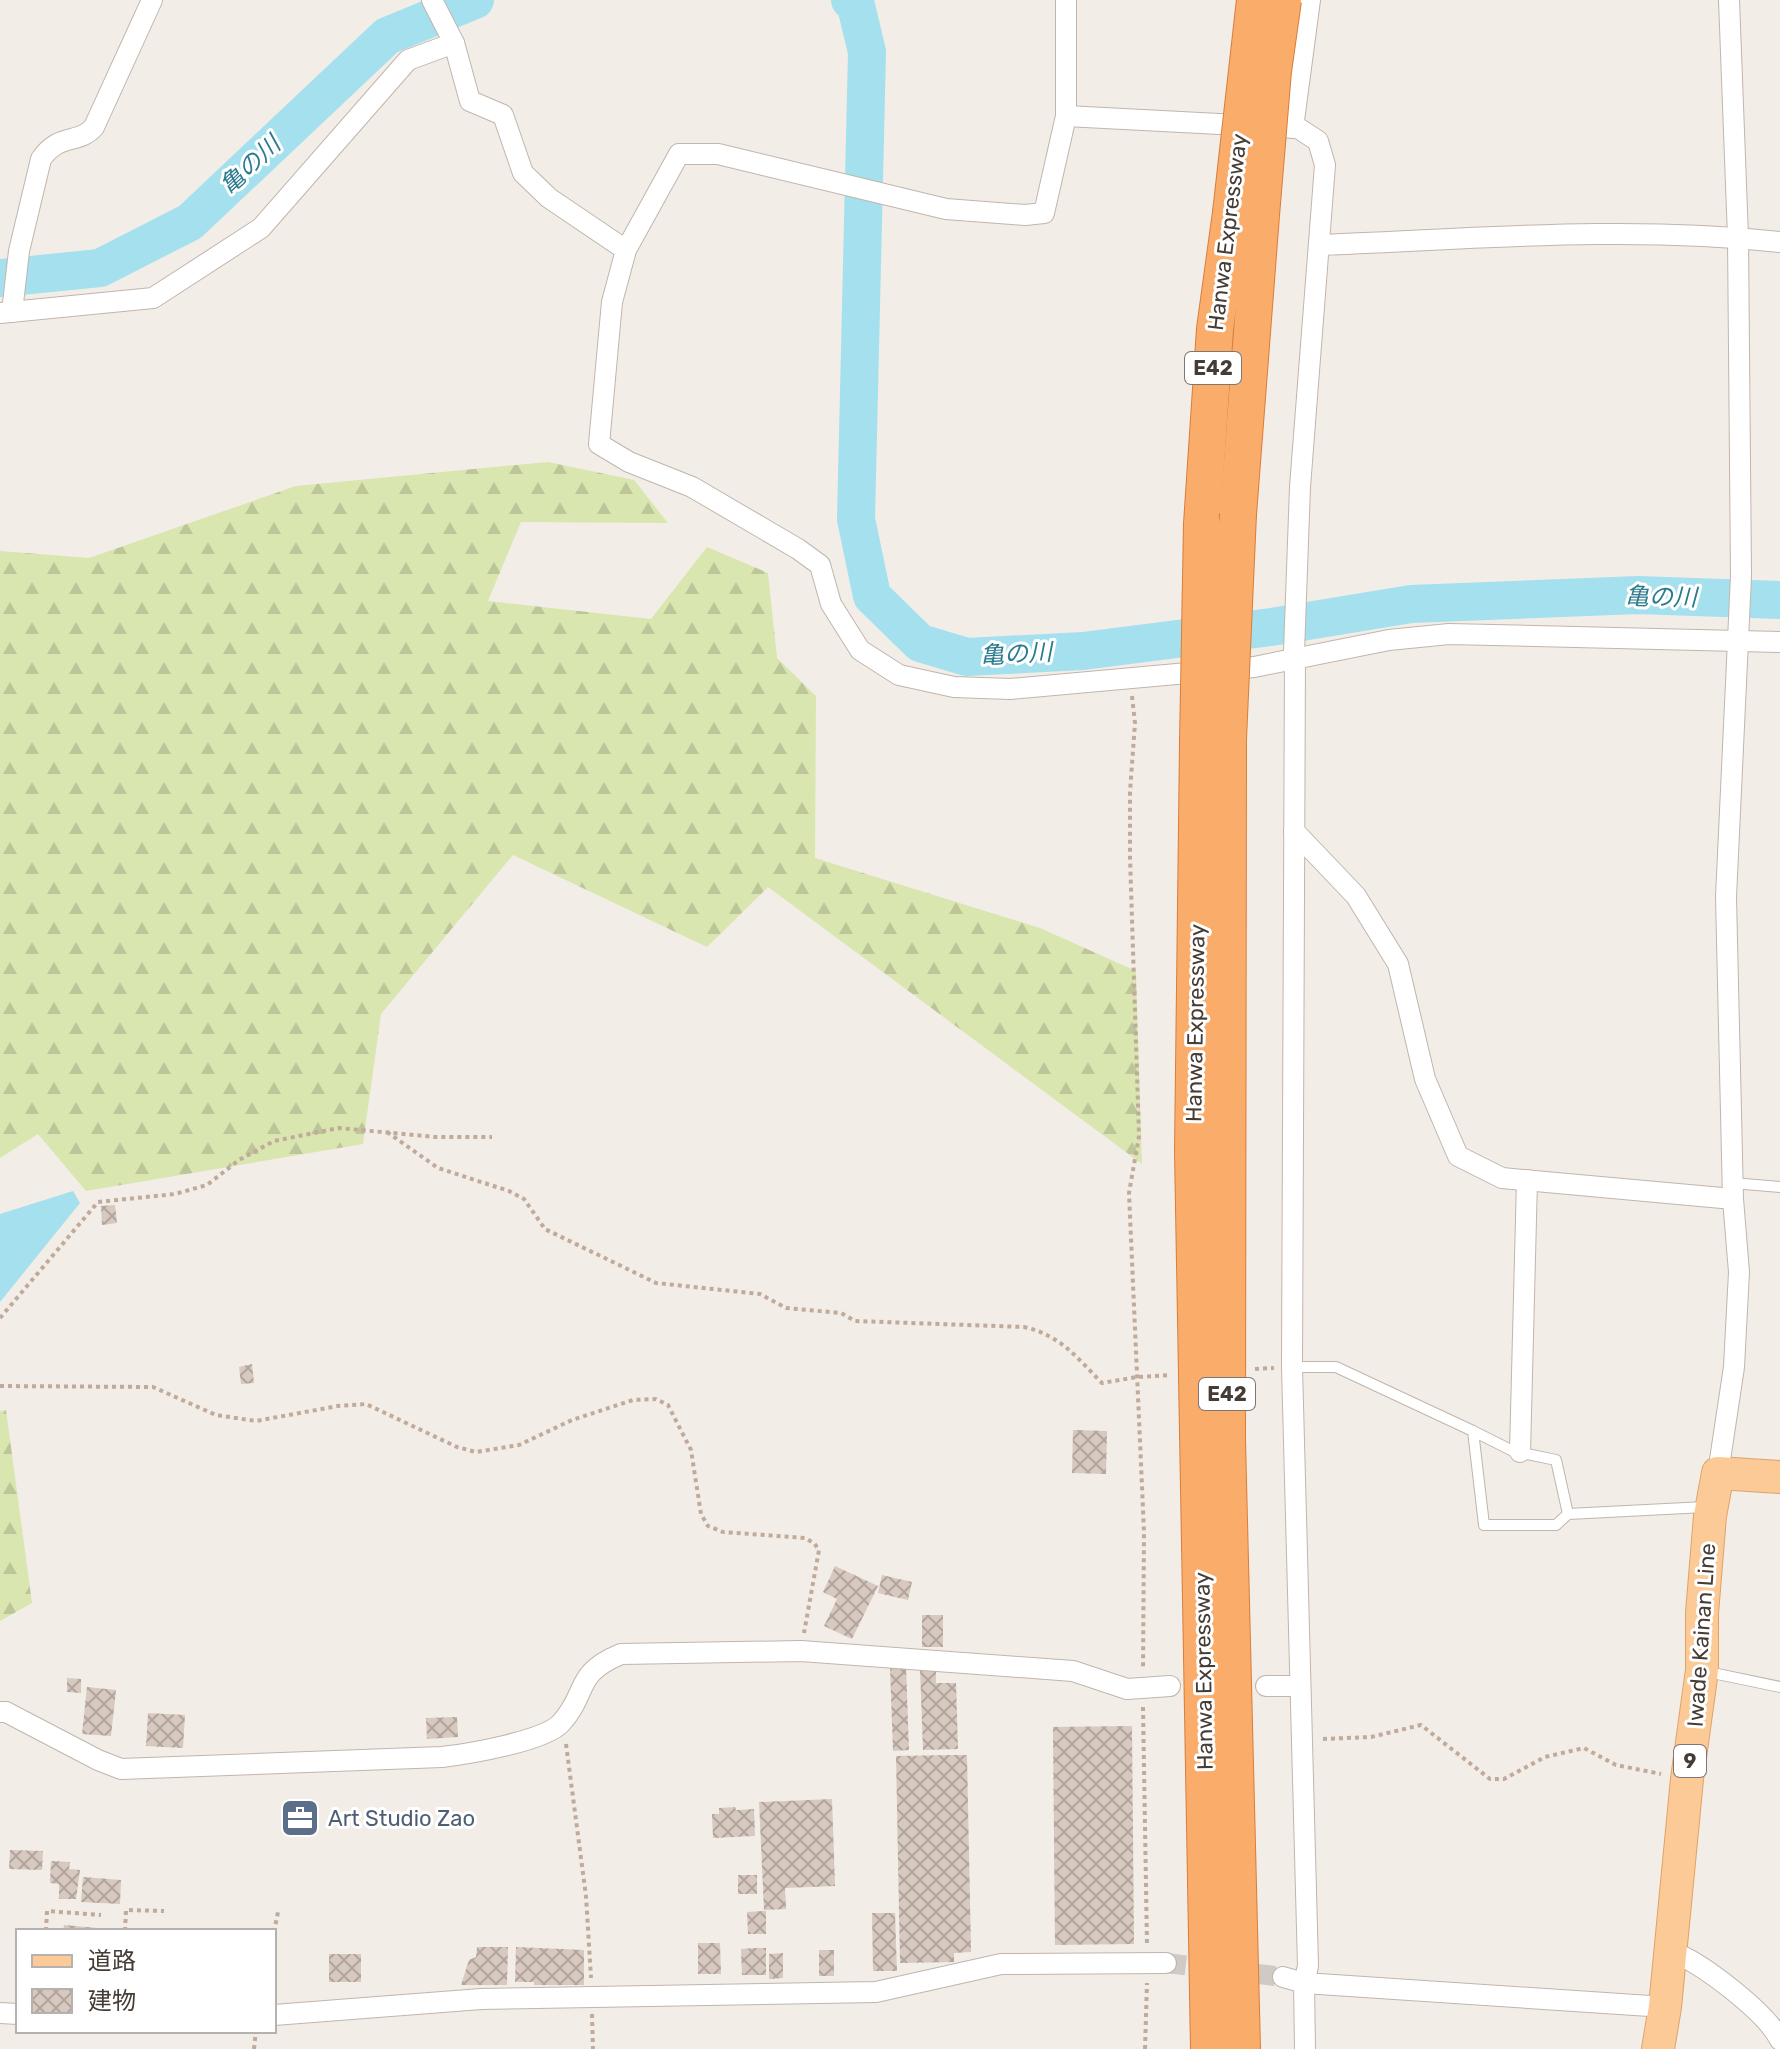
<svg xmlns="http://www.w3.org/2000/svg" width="1780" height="2049" font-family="Rubik,'Noto Sans JP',sans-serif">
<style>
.forest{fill:url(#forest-firs)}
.water{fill:#a4e0ee}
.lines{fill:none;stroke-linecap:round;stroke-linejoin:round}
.river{stroke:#a4e0ee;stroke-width:38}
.building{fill:url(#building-cross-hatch)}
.street-tunnel{stroke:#d0cac4;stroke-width:20;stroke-dasharray:20 10;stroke-linecap:butt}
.lane-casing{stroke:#c1b5ad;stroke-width:12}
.street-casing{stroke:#c1b5ad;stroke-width:22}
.primary-casing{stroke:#e1a267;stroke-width:34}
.highway-casing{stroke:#d97d3a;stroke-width:38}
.path{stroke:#c0ab9b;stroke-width:4;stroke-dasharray:4 4;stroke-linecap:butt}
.lane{stroke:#fff;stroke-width:10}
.street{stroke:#fff;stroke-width:20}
.primary{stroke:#fbca97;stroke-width:32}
.highway{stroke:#faac6b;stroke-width:36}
.highway-bridge-casing{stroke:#d97d3a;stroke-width:38;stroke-linecap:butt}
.highway-bridge{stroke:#faac6b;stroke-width:36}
.labels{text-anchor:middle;stroke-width:6;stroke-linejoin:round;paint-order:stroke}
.shield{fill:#fff;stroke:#7e7672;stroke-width:2}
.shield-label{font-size:20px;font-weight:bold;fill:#463c36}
.street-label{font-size:22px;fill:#463c36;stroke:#fff}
.service-label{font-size:22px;fill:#4e5e75;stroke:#fff;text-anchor:start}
.water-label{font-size:24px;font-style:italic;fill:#2b7b8f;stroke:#fff}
</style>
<defs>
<pattern id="forest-firs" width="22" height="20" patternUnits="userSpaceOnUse" patternTransform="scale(2)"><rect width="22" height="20" fill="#d9e6b0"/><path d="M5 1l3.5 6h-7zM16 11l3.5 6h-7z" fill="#bcc698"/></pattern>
<pattern id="building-cross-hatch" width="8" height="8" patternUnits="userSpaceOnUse" patternTransform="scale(2)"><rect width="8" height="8" fill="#d7c9bf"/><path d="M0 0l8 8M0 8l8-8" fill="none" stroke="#b0a49c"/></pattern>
</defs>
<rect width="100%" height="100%" fill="#f3ede7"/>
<!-- forest -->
<g class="forest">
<polygon points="548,462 634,480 668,523 521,522 488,601 651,619 707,547 768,573 777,658 816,696 815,858 1040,928 1136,971 1142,1164 768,887 707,947 513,855 381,1014 363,1144 86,1191 38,1134 0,1158 0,551 89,558 296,486"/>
<polygon points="6,1410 32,1603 0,1621 0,1411"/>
</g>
<!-- water -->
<polygon class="water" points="73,1191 80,1203 0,1302 0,1214"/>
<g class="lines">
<!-- river -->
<g class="river">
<polyline points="850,0 856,6 867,52 856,519 872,596 920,643 967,657 1083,651 1271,627 1411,604 1638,595 1780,600"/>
<polyline points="0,278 100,268 190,222 387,36 475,0"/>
</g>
</g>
<!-- building -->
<g class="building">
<polygon points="115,1205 117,1223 102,1225 101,1206"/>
<polygon points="252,1364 254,1383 241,1384 239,1367"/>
<polygon points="1073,1430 1107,1431 1106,1474 1072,1473"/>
<polygon points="835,1566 878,1586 852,1639 824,1626 837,1599 823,1592"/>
<polygon points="882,1575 912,1582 908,1600 878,1593"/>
<rect x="922" y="1615" width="21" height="32"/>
<polygon points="890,1667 906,1667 909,1750 893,1751"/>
<polygon points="936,1668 936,1683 956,1683 958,1749 923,1750 920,1669"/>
<polygon points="67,1678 81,1679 81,1693 67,1692"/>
<polygon points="87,1687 116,1690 111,1736 82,1734"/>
<polygon points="148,1713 185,1715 183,1748 146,1746"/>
<polygon points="457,1717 458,1737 427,1739 426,1718"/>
<polygon points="1132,1726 1134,1944 1055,1945 1053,1727"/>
<polygon points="951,1755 967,1755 971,1952 954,1953 954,1962 900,1963 896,1756"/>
<polygon points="832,1799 835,1886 785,1888 786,1909 764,1910 759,1802"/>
<polygon points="317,1806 318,1827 285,1828 284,1807"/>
<polygon points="735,1807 736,1810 754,1809 755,1836 713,1838 712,1814 719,1814 719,1808"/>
<polygon points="10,1850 43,1851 42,1870 9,1869"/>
<polygon points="51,1861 70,1862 69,1869 80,1870 76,1899 59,1899 59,1884 50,1883"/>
<rect x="738" y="1875" width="19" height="19"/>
<polygon points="83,1877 121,1880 120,1904 81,1902"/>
<polygon points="766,1911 766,1934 748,1934 747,1912"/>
<polygon points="872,1913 895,1913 897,1971 873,1971"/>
<polygon points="64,1925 109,1929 109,1931 63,1931"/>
<polygon points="698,1943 720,1943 721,1974 698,1974"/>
<polygon points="477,1947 508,1947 507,1985 461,1985 469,1960 476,1957"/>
<polygon points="516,1947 584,1950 584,1985 534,1985 534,1982 515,1982"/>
<polygon points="755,1948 766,1948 766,1975 742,1975 741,1949"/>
<rect x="819" y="1950" width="15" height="26"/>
<polygon points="783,1953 783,1978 769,1979 769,1954"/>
<rect x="329" y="1954" width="32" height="28"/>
</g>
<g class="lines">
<!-- street-tunnel -->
<polyline class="street-tunnel" points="1166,1963 1283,1977"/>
<!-- lane casing -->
<g class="lane-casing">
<g id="lane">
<polyline points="1733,1183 1780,1187"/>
<polyline points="1292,1367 1336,1367 1473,1431 1484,1525 1556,1525 1568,1514 1705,1507"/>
<polyline points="1473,1431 1513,1451 1556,1460 1568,1514"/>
<polyline points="1708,1672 1780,1687"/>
</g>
</g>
<!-- street casing -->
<g class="street-casing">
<g id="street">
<polyline points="432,0 454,43 470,101 503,115 523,173 549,198 626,250"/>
<polyline points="1066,0 1066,116"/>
<polyline points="1293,128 1310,0"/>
<path d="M 1320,245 C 1472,239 1628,225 1780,242"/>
<path d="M 12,312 L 19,251 L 41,159 C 60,132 78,145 94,127 L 152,0"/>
<polyline points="0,313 153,298 261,228 408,60 454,43"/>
<polyline points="1294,831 1356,896 1398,964 1425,1079 1458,1156 1502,1178 1733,1199"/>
<polyline points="1520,1452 1527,1180"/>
<polyline points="1718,1473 1734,1367 1739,1272 1733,1199 1726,897 1741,576 1738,237 1729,0"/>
<polyline points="1266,1686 1300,1686"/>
<path d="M 0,1712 L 6,1712 L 98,1760 L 121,1769 L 442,1757 C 468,1754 545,1741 561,1723 C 589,1692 573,1674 621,1654 L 801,1651 L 1073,1671 L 1127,1689 L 1170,1686"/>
<path d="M 1672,1952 C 1700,1961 1767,2013 1780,2040"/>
<polyline points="1283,1977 1304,1983 1665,2007"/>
<polyline points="0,2013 18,2014"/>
<polyline points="274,2015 481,1999 876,1992 1001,1964 1166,1963"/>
<polyline points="1305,2049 1304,1983 1308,1966 1292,1367 1295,659 1294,652 1300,487 1325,165 1318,141 1298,128 1066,116 1044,213 1025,215 946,209 718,154 679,154 626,250 612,302 599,444 629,462 692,487 798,549 820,565 831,604 860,650 899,675 954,687 1010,689 1254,667 1389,640 1449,634 1780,642"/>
</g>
</g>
<!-- primary casing -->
<g class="primary-casing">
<polyline id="primary" points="1658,2049 1665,2007 1687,1779 1702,1670 1702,1613 1710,1516 1718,1473 1780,1477"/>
</g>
<!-- highway casing -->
<g class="highway-casing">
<g id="highway">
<polyline points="1238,514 1261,215"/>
<polyline points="1202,524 1215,329 1231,213"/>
<polyline points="1228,739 1227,1440 1242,2049"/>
<polyline points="1198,743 1193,1151 1209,2049"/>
</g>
</g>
<!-- path -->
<g class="path">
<polyline points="1132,696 1135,723 1130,792 1130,857 1139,1136 1129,1193 1144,1532 1143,1670"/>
<path d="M 387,1132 L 438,1168 L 509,1191 L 524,1199 L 545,1229 L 656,1283 L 760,1294 L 786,1308 L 841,1313 L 855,1321 L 1024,1327 C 1062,1336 1076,1357 1102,1383 L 1137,1377 L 1170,1375"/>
<polyline points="0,1318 98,1202 175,1194 207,1185 239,1160 274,1141 339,1128 435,1137 492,1137"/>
<polyline points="1255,1369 1274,1368"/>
<polyline points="0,1386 153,1387 216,1415 256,1421 338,1406 366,1404 457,1447 476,1452 519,1445 572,1420 633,1400 656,1399 668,1405 691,1450 701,1514 708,1526 723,1532 805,1538 814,1543 819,1550 804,1633"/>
<polyline points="1143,1707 1147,1946"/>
<polyline points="1323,1739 1371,1737 1421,1725 1490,1779 1504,1779 1545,1757 1584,1748 1616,1765 1661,1774"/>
<polyline points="566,1744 586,1896 591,1978"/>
<polyline points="46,1931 47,1911 101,1915"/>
<polyline points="125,1931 126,1910 164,1911"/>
<polyline points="274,1932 278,1912"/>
<polyline points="592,2014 593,2049"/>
<polyline points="254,2049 256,2031"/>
<polyline points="1145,2049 1147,1983"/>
</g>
<!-- lane -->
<use href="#lane" class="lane"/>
<!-- street -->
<use href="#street" class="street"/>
<!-- primary -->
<use href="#primary" class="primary"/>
<!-- highway -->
<use href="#highway" class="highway"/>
<!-- highway-bridge casing -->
<g class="highway-bridge-casing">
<g id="highway-bridge">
<polyline points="1231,213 1255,0"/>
<polyline points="1261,215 1273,71 1283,0"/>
<polyline points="1228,739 1238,514"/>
<polyline points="1198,743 1202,524"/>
</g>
</g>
<!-- highway-bridge -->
<use href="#highway-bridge" class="highway-bridge"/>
</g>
<!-- icons -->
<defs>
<g id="office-square" transform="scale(2)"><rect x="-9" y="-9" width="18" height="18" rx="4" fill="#5c6f8a" stroke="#fff"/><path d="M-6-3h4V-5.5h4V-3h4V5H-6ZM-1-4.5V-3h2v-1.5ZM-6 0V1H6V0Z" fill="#fff"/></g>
</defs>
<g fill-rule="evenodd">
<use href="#office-square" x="300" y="1818"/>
</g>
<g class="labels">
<!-- shield labels -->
<g class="shield">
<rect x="1185" y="352" width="56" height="32" rx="6"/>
<rect x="1199" y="1378" width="56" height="32" rx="6"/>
<rect x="1674" y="1745" width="32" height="32" rx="6"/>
</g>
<g class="shield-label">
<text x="1213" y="375">E42</text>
<text x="1227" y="1401">E42</text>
<text x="1690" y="1768">9</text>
</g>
<!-- street labels -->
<g class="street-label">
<text transform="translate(1227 232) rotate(-83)" y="8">Hanwa Expressway</text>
<text transform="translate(1195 1023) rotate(-89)" y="8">Hanwa Expressway</text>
<text transform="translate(1701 1635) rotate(-86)" y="8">Iwade Kainan Line</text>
<text transform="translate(1203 1671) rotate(-91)" y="8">Hanwa Expressway</text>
</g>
<!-- service labels -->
<g class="service-label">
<text x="328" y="1826">Art Studio Zao</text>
</g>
<!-- water labels -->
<g class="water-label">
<text transform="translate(250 165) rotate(-43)" y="8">亀の川</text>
<text transform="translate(1661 597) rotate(1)" y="8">亀の川</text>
<text transform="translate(1016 654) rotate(-3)" y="8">亀の川</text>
</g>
</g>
<!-- legend -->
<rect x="16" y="1929" width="260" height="104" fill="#ffffff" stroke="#b5b1af" stroke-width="2"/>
<rect x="32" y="1955" width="40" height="12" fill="#fbca97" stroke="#b5b1af" stroke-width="2"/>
<text x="88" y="1969" font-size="24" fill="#463c36">道路</text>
<rect x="32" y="1989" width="40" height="24" fill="url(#building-cross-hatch)" stroke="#b5b1af" stroke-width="2"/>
<text x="88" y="2009" font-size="24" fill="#463c36">建物</text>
</svg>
